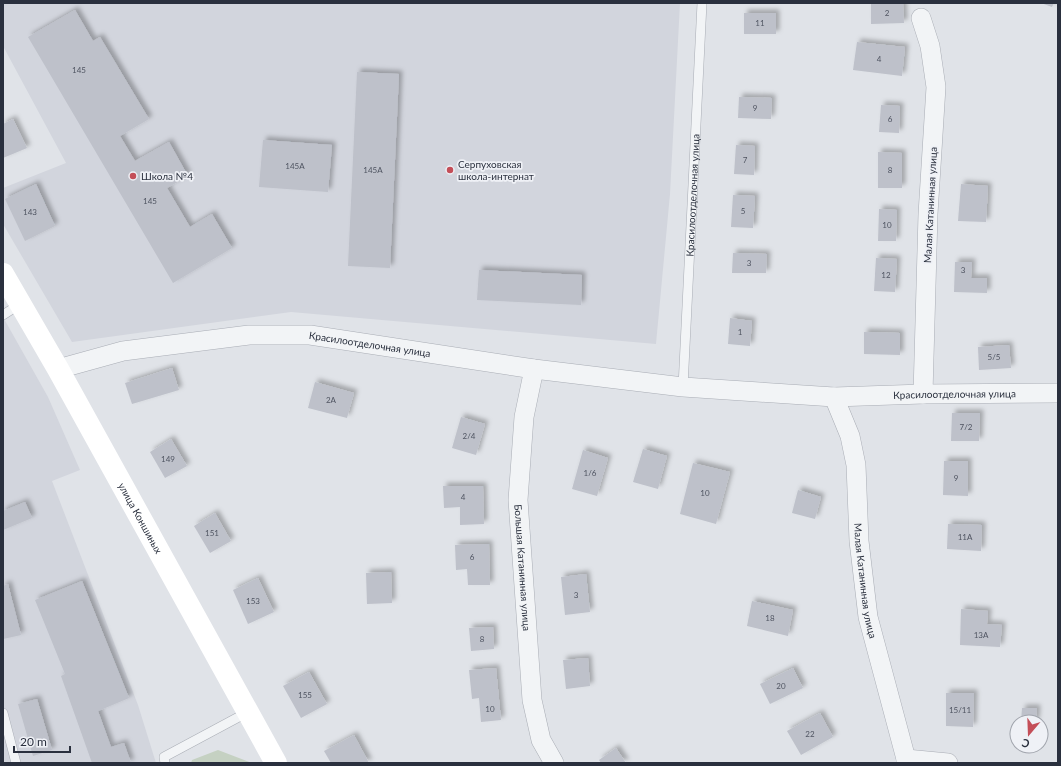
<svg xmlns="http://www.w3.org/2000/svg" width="1061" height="766" font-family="Lato,sans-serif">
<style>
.built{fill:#d2d5dd}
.green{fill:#c5d1c2}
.building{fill:#bec1ca;filter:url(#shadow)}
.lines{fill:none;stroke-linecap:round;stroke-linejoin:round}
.service-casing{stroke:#a9adb5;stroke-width:10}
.minor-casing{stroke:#a9adb5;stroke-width:20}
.service{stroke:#f2f4f6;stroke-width:9}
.minor{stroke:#f2f4f6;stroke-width:19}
.secondary{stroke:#fff;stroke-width:22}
.poi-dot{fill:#c44e58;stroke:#eff1f6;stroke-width:1.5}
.labels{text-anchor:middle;stroke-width:3.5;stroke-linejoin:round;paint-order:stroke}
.number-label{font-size:8px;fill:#4f5461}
.poi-label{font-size:10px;fill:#2a303e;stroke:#eff1f6;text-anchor:start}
.street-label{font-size:10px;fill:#2a303e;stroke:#eff1f6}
</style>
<defs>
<filter id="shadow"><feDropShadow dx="3.5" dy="-3.5" stdDeviation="2" flood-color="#0004"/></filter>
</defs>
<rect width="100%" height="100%" fill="#e0e3e8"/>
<!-- built -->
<g class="built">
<polygon points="3,3 680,3 670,194 656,344 291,312 72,342 3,224 3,188 66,163 3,46"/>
<polygon points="3,317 48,397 80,470 52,481 138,705 156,763 3,763"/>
</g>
<!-- green -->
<polygon class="green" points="218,750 252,763 191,763 192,760"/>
<!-- building -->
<g class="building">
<polygon points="871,3 903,3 904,23 871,24"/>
<polygon points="1041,3 1054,3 1052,7"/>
<polygon points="75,10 93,41 100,37 149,119 120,136 135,161 169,142 188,176 167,188 190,227 212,214 232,248 173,283 28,37"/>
<rect x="744" y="13" width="32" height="21"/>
<polygon points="857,42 905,47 902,76 853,70"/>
<polygon points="357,72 399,74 390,268 348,266"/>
<polygon points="739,97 772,98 771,119 738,118"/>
<polygon points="881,105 900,106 899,133 879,132"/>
<polygon points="13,119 27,148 3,158 3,124"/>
<polygon points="263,140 332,145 328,192 259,187"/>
<polygon points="736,145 755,146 754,175 734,174"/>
<polygon points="878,152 902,153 902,188 878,188"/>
<polygon points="36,184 55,226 25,241 5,199"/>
<polygon points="961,184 988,186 986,222 958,221"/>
<polygon points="733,195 755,196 753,228 731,227"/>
<polygon points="879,209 897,210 896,241 878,241"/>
<polygon points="733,253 767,254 766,273 732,273"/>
<polygon points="876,258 897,259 895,292 874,291"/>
<polygon points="955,262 972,262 971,278 987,278 987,293 954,292"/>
<polygon points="479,270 582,275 581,305 477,300"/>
<polygon points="730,318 752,321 750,346 728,344"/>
<polygon points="864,332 900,333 900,355 864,354"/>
<polygon points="1009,345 1011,368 979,370 978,347"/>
<polygon points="172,368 179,390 132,404 125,383"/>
<polygon points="315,382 354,393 347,418 308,408"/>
<polygon points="952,413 980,413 979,441 951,441"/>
<polygon points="461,417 485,424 476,455 452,448"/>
<polygon points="171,439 187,466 165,478 150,452"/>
<polygon points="643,449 667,456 658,489 633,482"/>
<polygon points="583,450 608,458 597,496 572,489"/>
<polygon points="944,461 968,461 968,496 943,495"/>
<polygon points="693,463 730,472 716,524 680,514"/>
<polygon points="443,486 483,486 484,524 460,525 460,507 444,508"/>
<polygon points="798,490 821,497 815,519 792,513"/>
<polygon points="25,502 32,518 3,530 3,511"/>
<polygon points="215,513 231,541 210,553 194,526"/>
<polygon points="948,524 982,525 981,551 947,549"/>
<polygon points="489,544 490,585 468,585 467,569 456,570 455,545"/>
<polygon points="391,572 392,603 367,604 366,573"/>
<polygon points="586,574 590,612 565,615 561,577"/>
<polygon points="258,578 274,612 248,624 233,590"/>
<polygon points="82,581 129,698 98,711 111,747 124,743 131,763 92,763 61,676 65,674 35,600"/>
<polygon points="8,584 21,635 3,639 3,586"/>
<polygon points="752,601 793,610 788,636 747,626"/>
<polygon points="961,609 988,611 987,624 1002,625 1000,647 960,645"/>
<polygon points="493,627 494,649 471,651 469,628"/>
<polygon points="588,658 590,686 566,689 563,660"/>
<polygon points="496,668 501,720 481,722 479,698 472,699 469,670"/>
<polygon points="793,668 803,688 770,704 760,684"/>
<polygon points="309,672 327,704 301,718 283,686"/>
<polygon points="946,693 974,693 973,727 946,726"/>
<polygon points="37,699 52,750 33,756 18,704"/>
<polygon points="1022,708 1037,708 1036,722 1021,722"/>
<polygon points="820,713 833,737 801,755 787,731"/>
<polygon points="354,735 369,763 331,763 324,751"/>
<polygon points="616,748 626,763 601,763 599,760"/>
</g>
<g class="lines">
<!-- service casing -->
<g class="service-casing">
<g id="service">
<polyline points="3,315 20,304"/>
<path id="s1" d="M 683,387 L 702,3"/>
<polyline points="3,713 16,763"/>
<polyline points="165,763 164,757 248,712"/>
</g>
</g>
<!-- minor casing -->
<g class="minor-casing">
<g id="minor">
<polyline points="921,18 930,46 936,87 928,214 923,394"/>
<path id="s2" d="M 58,369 L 123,351 L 249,335 L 310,335 L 534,369 L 683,387 L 834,397 L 923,394 L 1058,393"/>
<path id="s3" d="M 534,369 L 524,417 L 518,500 L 532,700 L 541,740 L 554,763"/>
<path id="s4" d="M 834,397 L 850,436 L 856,465 L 859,541 L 868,617 L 906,759 L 906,763"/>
<polyline points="906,759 948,763"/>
</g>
</g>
<!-- service -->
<use href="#service" class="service"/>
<!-- minor -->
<use href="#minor" class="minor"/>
<!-- secondary -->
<path class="secondary" id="s5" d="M 3,274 L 58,369 L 276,763"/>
</g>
<!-- markers -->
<g class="poi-dot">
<circle cx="450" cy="170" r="4"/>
<circle cx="133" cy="176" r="4"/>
</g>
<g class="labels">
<!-- number labels -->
<g class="number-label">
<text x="887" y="16">2</text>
<text x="760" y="26">11</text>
<text x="879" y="62">4</text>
<text x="79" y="73">145</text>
<text x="755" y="111">9</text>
<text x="890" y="122">6</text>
<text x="745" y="163">7</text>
<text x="295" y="169">145А</text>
<text x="373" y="173">145А</text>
<text x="890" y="173">8</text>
<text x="150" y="204">145</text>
<text x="743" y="214">5</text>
<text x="30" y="215">143</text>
<text x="887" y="228">10</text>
<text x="749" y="266">3</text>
<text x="963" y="273">3</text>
<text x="886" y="278">12</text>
<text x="740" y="335">1</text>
<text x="994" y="360">5/5</text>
<text x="331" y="403">2А</text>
<text x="966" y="430">7/2</text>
<text x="469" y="439">2/4</text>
<text x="168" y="462">149</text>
<text x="590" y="476">1/6</text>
<text x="956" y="481">9</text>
<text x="705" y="496">10</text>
<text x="463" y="500">4</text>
<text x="212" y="536">151</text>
<text x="965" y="540">11А</text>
<text x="472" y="560">6</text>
<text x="576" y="598">3</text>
<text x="253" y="604">153</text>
<text x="770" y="621">18</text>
<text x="981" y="638">13А</text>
<text x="482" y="642">8</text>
<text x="781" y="689">20</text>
<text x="305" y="698">155</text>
<text x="490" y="712">10</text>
<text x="960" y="713">15/11</text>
<text x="810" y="737">22</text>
</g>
<!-- poi labels -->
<g class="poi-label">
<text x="458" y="168">Серпуховская<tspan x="458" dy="12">школа-интернат</tspan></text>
<text x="141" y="180">Школа №4</text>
</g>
<!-- street labels -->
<g class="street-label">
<text dy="4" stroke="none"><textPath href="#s1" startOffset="192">Красилоотделочная улица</textPath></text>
<text transform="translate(930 205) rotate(-87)" y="4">Малая Катанинная улица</text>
<text dy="4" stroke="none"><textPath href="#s2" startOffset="316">Красилоотделочная улица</textPath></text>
<text dy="4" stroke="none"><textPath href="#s2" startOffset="904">Красилоотделочная улица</textPath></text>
<text dy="4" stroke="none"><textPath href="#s5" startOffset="280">улица Коншиных</textPath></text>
<text dy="4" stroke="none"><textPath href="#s3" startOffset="200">Большая Катанинная улица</textPath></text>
<text dy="4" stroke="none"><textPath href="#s4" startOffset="188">Малая Катанинная улица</textPath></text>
</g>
</g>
<!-- border -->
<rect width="1061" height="766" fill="none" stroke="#2a303e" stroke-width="8"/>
<!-- north arrow -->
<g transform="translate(1029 734) rotate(199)"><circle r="19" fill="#eff1f6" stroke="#a0a4ac"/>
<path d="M0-3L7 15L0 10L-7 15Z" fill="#c44e58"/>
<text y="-6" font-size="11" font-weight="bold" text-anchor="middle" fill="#2a303e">С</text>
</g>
<!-- scale -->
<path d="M14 746v6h56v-6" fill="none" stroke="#2a303e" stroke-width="2"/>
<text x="20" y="746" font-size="12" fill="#2a303e" stroke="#eff1f6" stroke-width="3" paint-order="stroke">20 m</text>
</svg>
